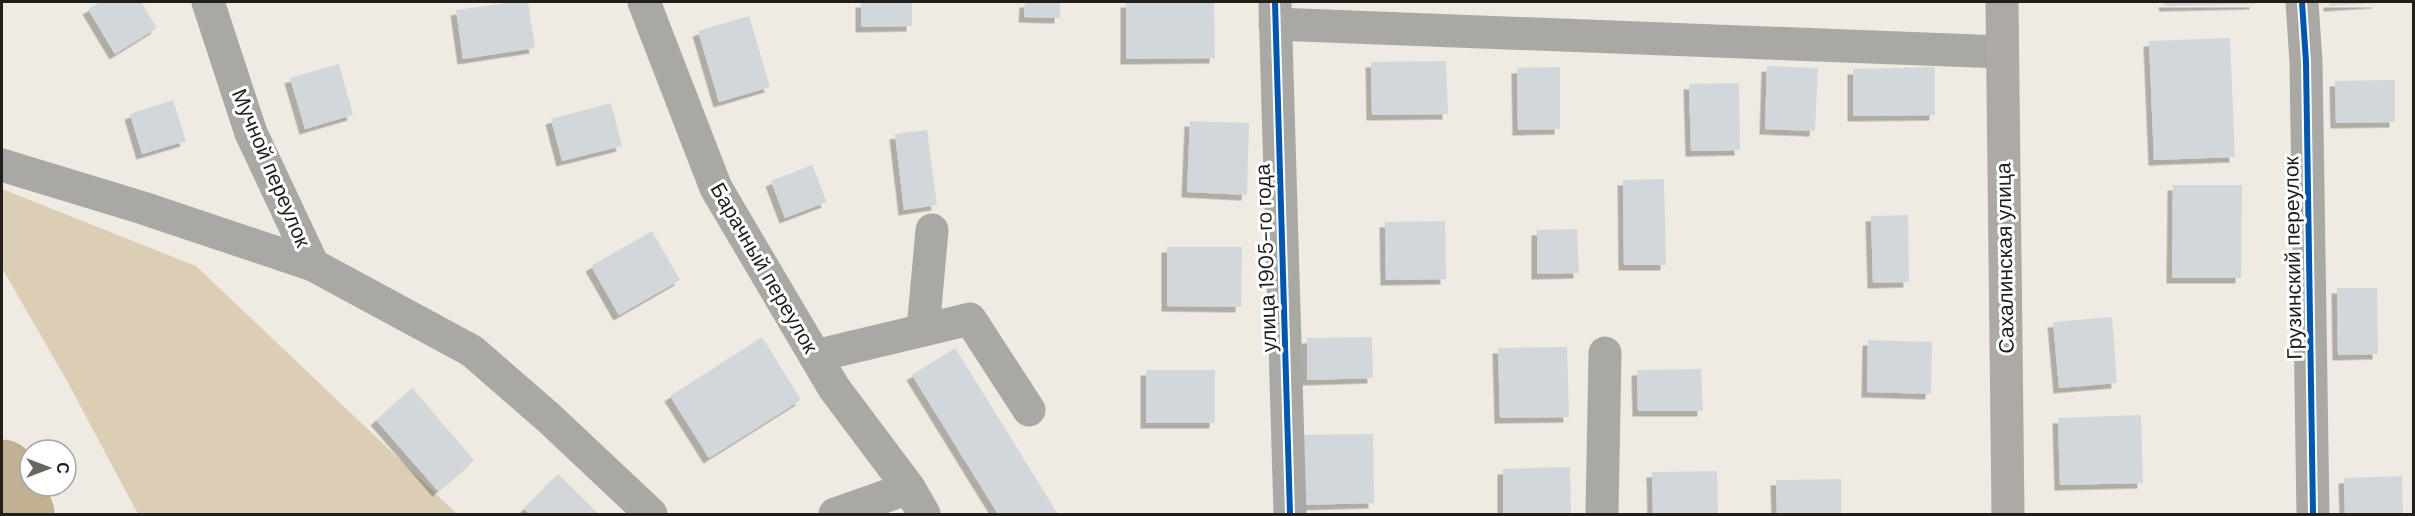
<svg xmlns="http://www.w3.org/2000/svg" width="2415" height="516" font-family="'DM Sans',sans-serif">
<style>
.forest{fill:#dcceb4}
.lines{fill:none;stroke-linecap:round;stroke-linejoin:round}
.river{stroke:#c1b192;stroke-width:69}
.building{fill:#d1d7da;filter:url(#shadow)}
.minor{stroke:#a9a8a5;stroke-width:33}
.major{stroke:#adaaa6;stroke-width:33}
.cycleway-casing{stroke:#fff;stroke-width:10}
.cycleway{stroke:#0057b8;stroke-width:6}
.labels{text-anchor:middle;stroke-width:6;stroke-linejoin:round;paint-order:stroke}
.street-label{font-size:21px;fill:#221f1a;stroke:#fff}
</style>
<defs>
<filter id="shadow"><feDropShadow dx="-5.5" dy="5.5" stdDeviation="0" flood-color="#0004"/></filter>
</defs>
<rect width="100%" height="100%" fill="#efebe3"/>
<!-- forest -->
<polygon class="forest" points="2,189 196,266 457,514 138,514 67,381 2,268"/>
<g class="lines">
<!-- river -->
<polyline class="river" points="2,474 20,514"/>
</g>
<!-- building -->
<g class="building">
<polygon points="101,2 141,2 157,28 115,54 88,9"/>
<polygon points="514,2 528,2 535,48 463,59 456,10"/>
<polygon points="861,2 912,2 912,26 861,27"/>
<polygon points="1025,2 1060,2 1060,18 1024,17"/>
<polygon points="1126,2 1214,2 1215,58 1126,59"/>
<polygon points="2164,2 2255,2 2255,4 2165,6"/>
<polygon points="2329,2 2377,2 2377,3 2329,6"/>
<polygon points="749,16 770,87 719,102 698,31"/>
<polygon points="2230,38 2235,157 2154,160 2149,41"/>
<polygon points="1446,61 1448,114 1372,115 1371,62"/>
<polygon points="339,64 353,115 305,129 290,78"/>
<polygon points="1767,66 1818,68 1815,131 1765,129"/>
<polygon points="1560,67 1560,129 1518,130 1517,68"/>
<polygon points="1935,67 1935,115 1853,116 1853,69"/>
<polygon points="2395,80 2395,122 2336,123 2335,81"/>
<polygon points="1739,83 1740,150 1691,151 1689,84"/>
<polygon points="173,100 186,141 142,154 130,114"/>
<polygon points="611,103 622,146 562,161 551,119"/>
<polygon points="1190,121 1249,123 1247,195 1187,192"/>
<polygon points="927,130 937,205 904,210 895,134"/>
<polygon points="812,165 827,202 785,218 771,181"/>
<polygon points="1664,179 1666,265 1624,265 1623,180"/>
<polygon points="2173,185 2242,185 2241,278 2172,278"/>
<polygon points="1908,215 1909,282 1873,283 1871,216"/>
<polygon points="1445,221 1446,279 1386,280 1385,222"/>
<polygon points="1577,229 1579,273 1537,274 1537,230"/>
<polygon points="652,231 680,280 619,315 591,266"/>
<polygon points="1167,247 1242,247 1241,307 1167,306"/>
<polygon points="2337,288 2377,288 2378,354 2338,355"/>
<polygon points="2112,317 2117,383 2059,388 2053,322"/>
<polygon points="762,337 801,400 709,458 670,396"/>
<polygon points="1372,337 1373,378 1307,380 1307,338"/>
<polygon points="1868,340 1932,342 1931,394 1867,392"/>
<polygon points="1567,347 1569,417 1500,418 1498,348"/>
<polygon points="955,348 1058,514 998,514 912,375"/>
<polygon points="1701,369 1703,411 1638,411 1637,370"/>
<rect x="1146" y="370" width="69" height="53"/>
<polygon points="412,388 474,460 438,491 376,420"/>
<polygon points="2141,415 2143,483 2060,485 2058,418"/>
<polygon points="1373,434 1374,503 1300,505 1298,435"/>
<polygon points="1570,467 1571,514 1503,514 1503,469"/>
<polygon points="1717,471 1718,513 1653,514 1652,472"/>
<polygon points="558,474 599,514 530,514 524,509"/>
<polygon points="2402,476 2403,514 2345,514 2344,478"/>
<polygon points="1841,479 1841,514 1777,514 1776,480"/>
</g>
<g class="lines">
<!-- minor -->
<g class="minor">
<polyline points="208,2 251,133 313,265"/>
<polyline points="644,2 716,188 834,388 909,488 924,514"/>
<polyline points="2302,2 2306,62 2313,514"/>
<polyline points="1275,4 1290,514"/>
<polyline points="1275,24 2002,52"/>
<polyline points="2,165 143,208 313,265 472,351 549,418 651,514"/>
<polyline points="923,330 932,230"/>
<polyline points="815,356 970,319 1029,410"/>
<polyline points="835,514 909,488"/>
<polyline points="1602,514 1605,353"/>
</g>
<!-- major -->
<polyline class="major" points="2002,2 2008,514"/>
<!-- cycleway casing -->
<g class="cycleway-casing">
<g id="cycleway">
<polyline points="1275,2 1290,514"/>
<polyline points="2302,2 2306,62 2313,514"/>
</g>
</g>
<!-- cycleway -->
<use href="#cycleway" class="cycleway"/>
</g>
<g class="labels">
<!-- street labels -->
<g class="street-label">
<text transform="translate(271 168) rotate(67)" y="7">Мучной переулок</text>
<text transform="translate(1266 258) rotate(-92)" y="7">улица 1905-го года</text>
<text transform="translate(2005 258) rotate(-91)" y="7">Сахалинская улица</text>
<text transform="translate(2293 258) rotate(-91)" y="7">Грузинский переулок</text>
<text transform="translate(764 268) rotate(60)" y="7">Барачный переулок</text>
</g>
</g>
<!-- border -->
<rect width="2415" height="516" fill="none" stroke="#221f1a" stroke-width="6"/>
<!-- north arrow -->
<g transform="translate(48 468) rotate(90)"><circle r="28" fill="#ffffff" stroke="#a7a5a3" stroke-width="1.5"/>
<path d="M0-4.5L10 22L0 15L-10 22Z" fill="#6a6660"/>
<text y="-9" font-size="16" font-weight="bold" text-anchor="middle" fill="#221f1a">С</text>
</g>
</svg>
